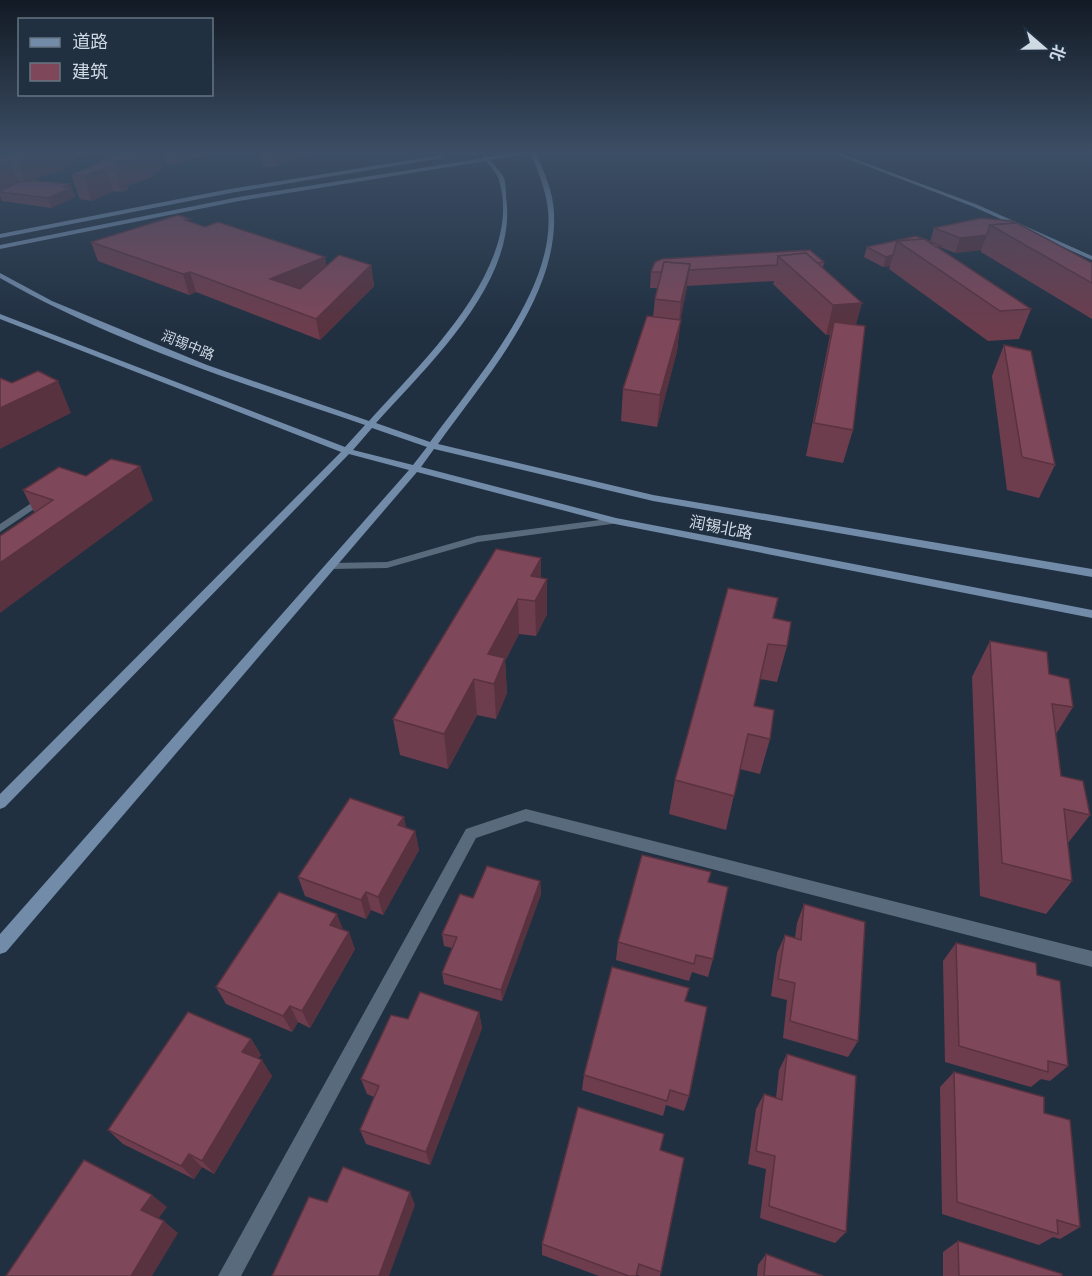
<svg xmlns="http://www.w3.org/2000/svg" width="1092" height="1276" font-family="'Varela Round','Noto Sans SC',sans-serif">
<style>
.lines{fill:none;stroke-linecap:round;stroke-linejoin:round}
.street{fill:#596a7d;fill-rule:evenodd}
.secondary{fill:#718ba9;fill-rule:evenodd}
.wall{fill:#6d3d4d}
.shaded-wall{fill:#59323f}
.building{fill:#7f475a;stroke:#59323f;stroke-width:1.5}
.labels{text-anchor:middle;stroke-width:6;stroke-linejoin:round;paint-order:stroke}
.far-street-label{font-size:14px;fill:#cfd9e4;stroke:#203041}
.street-label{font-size:16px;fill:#cfd9e4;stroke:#203041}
</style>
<rect width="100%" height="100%" fill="#203041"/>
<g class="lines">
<!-- street -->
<g class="street">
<polygon points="42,496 47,499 46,501 0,532 0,524"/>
<polygon points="615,518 620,521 619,523 478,542 387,568 331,569 326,566 331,563 387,562 477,536"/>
<polygon points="526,809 1092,951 1092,967 526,821 476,838 241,1276 218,1276 466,829"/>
</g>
<!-- secondary -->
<g class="secondary">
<path d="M 480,152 L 484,152 L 488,157 L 522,152 L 535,152 C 544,171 553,191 554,213 C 558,298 484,379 438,444 L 653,495 L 1092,569 L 1092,577 L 653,501 L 434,449 L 421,467 L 616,518 L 1092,610 L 1092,618 L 615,524 L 417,472 L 6,952 L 0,954 L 0,934 L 409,470 L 349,454 L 5,807 L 0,809 L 0,794 L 341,452 L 0,319 L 0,314 L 345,447 L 365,425 C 241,383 114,343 0,278 L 0,273 L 52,301 L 207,365 L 369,421 C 421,363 525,266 499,180 C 497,173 490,166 486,161 L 239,201 L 0,249 L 0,245 L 239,197 L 484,158 ZM 531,153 C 538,172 546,190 548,210 C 556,290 475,380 430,442 L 376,423 C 428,365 519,281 506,197 C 506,191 506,184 504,178 C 501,172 494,165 490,160 ZM 372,428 L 427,447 L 413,465 L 353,450 Z"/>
<polygon points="830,152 836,152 978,205 1092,256 1092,260 974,207"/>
<polygon points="441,155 443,158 230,193 0,238 0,234 230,189"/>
</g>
</g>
<!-- wall -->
<g class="wall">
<polygon points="18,152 71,152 75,163 63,168 64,170 51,173 33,180 70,184 75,197 51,208 2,201 0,196 0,159"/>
<polygon points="74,152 98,152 87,156 75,155"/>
<polygon points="124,152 164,168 154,173 155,176 127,186 128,189 121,192 113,191 92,201 80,199 71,175"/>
<polygon points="162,152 206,152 206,156 200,159 193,158 178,165 166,164"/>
<polygon points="259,152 319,152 309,156 302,156 276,167 262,166"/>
<polygon points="981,218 1092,263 1092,319 981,252 981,250 955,253 940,247 940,249 1031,309 1019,339 988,341 889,269 890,266 883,267 864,257 867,247 916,236 930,242 934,228"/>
<polygon points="191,222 327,266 371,265 374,286 320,340 196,292 189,295 98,261 91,242"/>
<polygon points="810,250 824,262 823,268 856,325 853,430 843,463 806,456 830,335 826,335 773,284 774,281 687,286 680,320 677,351 657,427 621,421 623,389 653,317 655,299 657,288 650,288 651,272"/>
<polygon points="1004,345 1055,465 1039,498 1007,490 992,376"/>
<polygon points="23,490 153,500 34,512"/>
<polygon points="541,578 547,579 547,614 536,636 519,634 505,661 507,693 496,719 477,715 448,769 400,755 393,719"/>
<polygon points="773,618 787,646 777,682 760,679 754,706 770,739 760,774 740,769 726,830 669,814 675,780"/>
<polygon points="990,641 1049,674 1073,707 1056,734 1061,776 1090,815 1068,843 1072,881 1046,914 980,896 972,677"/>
<polygon points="406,828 415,831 419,850 383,915 371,910 366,919 305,896 298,877"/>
<polygon points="540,881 541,894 502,1001 444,984 442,973 452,948 444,946 442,934 473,898"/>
<polygon points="708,882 713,959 708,977 692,972 689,981 616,960 618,942"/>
<polygon points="804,904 858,1041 848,1057 783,1038 787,1000 771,996 777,953 785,935 795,938 797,923"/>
<polygon points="342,929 355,949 310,1028 298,1022 292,1032 226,1004 216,987"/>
<polygon points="956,943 1037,975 1068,1066 1050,1081 1041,1079 1031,1087 945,1062 943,961"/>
<polygon points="685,1001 689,1096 684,1111 666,1105 663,1116 582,1090 584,1075"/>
<polygon points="479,1012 482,1028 430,1165 366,1144 360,1130 374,1097 367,1094 361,1079 408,1019"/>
<polygon points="251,1039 261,1055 258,1058 272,1076 214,1174 202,1167 194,1179 123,1144 108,1130"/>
<polygon points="787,1054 846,1232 835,1243 760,1218 766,1169 748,1164 756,1109 764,1094 776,1098 779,1070"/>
<polygon points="954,1072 1044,1113 1080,1227 1060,1239 1053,1237 1039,1245 942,1214 940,1087"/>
<polygon points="660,1150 661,1272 660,1276 640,1276 637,1275 636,1276 599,1276 542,1255 542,1244"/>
<polygon points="958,1241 1062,1276 943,1276 943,1252"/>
<polygon points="766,1254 823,1276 757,1276 758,1265"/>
</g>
<!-- shaded-wall -->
<g class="shaded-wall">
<polygon points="36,152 71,152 75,163 63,168 64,170 51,173 33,180 34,183 27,186 17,162 18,158"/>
<polygon points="86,152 98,152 87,156"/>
<polygon points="143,152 160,152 164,168 154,173 155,176 127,186 128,189 121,192 113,164"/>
<polygon points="175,152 191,152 193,158 178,165"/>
<polygon points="199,152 206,152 206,156 200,159"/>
<polygon points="273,152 301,152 302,156 276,167"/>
<polygon points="308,152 319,152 309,156"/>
<polygon points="10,161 19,185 0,192 0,165"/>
<polygon points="106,167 113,191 92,201 84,176"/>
<polygon points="70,184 75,197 51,208 48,198 64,187"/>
<polygon points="987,235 981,250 955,253 960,238"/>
<polygon points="893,255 890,266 883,267 886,257"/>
<polygon points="325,257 329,278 275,300 270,279"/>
<polygon points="690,264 686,293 678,331 681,320 677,351 657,427 660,395 678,331 681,302"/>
<polygon points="371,265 374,286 320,340 316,319"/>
<polygon points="190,272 196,292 189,295 183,274"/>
<polygon points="862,303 854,332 834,322 830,335 826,335 833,305"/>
<polygon points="58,381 71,413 0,449 0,408"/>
<polygon points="140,466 153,500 0,613 0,563"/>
<polygon points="541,558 541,590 547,579 547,614 536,636 535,601 531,576"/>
<polygon points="518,599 519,634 505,661 507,693 496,719 494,684 488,654"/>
<polygon points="474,679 477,715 448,769 444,734"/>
<polygon points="404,817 408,836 398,825"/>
<polygon points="415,831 419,850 383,915 378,897"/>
<polygon points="540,881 541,894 502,1001 501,990"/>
<polygon points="366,892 371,910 366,919 361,900"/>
<polygon points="337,914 344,932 330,925"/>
<polygon points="349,932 355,949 310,1028 302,1011"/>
<polygon points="290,1006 298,1022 292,1032 283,1016"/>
<polygon points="479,1012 482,1028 430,1165 426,1152"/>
<polygon points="251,1039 261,1055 252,1067 242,1052"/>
<polygon points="262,1060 272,1076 214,1174 202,1161"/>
<polygon points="189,1154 202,1167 194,1179 181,1166"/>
<polygon points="410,1192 415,1205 389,1276 379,1276"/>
<polygon points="152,1195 167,1207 156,1222 141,1210"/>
<polygon points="164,1221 178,1233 152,1276 131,1276"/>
</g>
<!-- building -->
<g class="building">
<polygon points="18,152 36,152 18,158 25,159 17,162 10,161 0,165 0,159"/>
<polygon points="124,152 148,153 113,164 121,165 114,168 106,167 84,176 71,175"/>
<polygon points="34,181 70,184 64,187 71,188 48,198 0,192 0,191 19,182"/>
<polygon points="178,215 190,219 185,220 205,227 218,222 325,257 270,279 300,289 339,255 371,265 316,319 190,272 183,274 91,242"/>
<polygon points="981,218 1012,221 1016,223 990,225 987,235 960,238 934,228"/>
<polygon points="1017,223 1092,263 1092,283 990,225"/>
<polygon points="916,236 924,239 897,241 893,255 886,257 867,247"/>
<polygon points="925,239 1031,309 1000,311 897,241"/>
<polygon points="926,240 941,246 936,247"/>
<polygon points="810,250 824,262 816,263 806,253 778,256 777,265 689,270 690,264 664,262 662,272 651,272 655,262 662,259"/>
<polygon points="806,253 862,303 833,305 778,256"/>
<polygon points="664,262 690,264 681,302 655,299"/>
<polygon points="647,316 681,320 660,395 623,389"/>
<polygon points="834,322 865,326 853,430 814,423"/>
<polygon points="1004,345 1031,351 1055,465 1022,457"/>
<polygon points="38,371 58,381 0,408 0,378 12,383"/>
<polygon points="111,459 140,466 0,563 0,536 53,500 23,490 59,467 86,476"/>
<polygon points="496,549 541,558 531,576 547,579 535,601 518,599 488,654 505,658 494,684 474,679 444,734 393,719"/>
<polygon points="728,588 778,598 773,618 791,622 787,646 768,644 754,706 774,710 770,739 748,734 734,796 675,780"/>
<polygon points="990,641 1047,652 1049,674 1069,679 1073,707 1052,704 1061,776 1083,781 1090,815 1064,809 1072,881 1002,863"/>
<polygon points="350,798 404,817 398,825 415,831 378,897 366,892 361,900 298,877"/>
<polygon points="642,855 711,872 708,882 728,887 713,959 696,955 694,964 618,942"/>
<polygon points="487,866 540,881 501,990 442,973 457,937 442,934 460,894 473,898"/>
<polygon points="279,892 337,914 330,925 349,932 302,1011 290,1006 283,1016 216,987"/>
<polygon points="804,904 865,922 858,1041 790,1021 795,983 778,979 785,935 801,940"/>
<polygon points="956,943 1036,963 1037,975 1060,981 1068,1066 1048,1061 1048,1072 959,1046"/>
<polygon points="612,967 689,988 685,1001 707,1007 689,1096 670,1090 667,1101 584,1075"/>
<polygon points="420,992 479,1012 426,1152 360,1130 379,1086 361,1079 391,1015 408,1019"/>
<polygon points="188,1012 251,1039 242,1052 262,1060 202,1161 189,1154 181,1166 108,1130"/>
<polygon points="787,1054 856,1076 846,1232 769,1206 775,1156 756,1151 764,1094 782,1100"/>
<polygon points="954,1072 1044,1097 1044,1113 1070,1120 1080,1227 1057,1220 1058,1234 957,1202"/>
<polygon points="578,1107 664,1134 660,1150 684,1158 661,1272 639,1264 636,1276 629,1276 542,1244"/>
<polygon points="84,1160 152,1195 141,1210 164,1221 131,1276 6,1276"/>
<polygon points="343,1167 410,1192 379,1276 272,1276 309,1197 327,1202"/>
<polygon points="958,1241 1062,1274 1062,1276 959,1276"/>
<polygon points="766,1254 823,1276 764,1276"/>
</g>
<!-- sky -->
<linearGradient id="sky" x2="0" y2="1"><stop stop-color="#121a24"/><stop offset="0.46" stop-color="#3c4e65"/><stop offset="1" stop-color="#3c4e65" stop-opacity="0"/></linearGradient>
<rect width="1092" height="330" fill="url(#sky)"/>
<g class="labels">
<!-- far-street labels -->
<g class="far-street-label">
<text transform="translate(188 345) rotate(22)" y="5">润锡中路</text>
</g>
<!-- street labels -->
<g class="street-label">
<text transform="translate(721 527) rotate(11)" y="6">润锡北路</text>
</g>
</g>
<!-- legend -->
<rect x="18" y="18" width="195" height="78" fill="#203041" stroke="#667482" stroke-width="1.5"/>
<rect x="30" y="38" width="30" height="9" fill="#718ba9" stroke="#667482" stroke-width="1.5"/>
<text x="72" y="48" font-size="18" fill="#cfd9e4">道路</text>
<rect x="30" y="63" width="30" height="18" fill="#7f475a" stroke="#667482" stroke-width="1.5"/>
<text x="72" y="78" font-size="18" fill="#cfd9e4">建筑</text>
<!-- north arrow -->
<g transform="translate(1044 48) rotate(110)" stroke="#203041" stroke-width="4.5" paint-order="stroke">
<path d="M0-4.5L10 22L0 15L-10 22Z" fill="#cfd9e4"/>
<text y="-9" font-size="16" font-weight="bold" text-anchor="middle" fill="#cfd9e4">北</text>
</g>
</svg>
